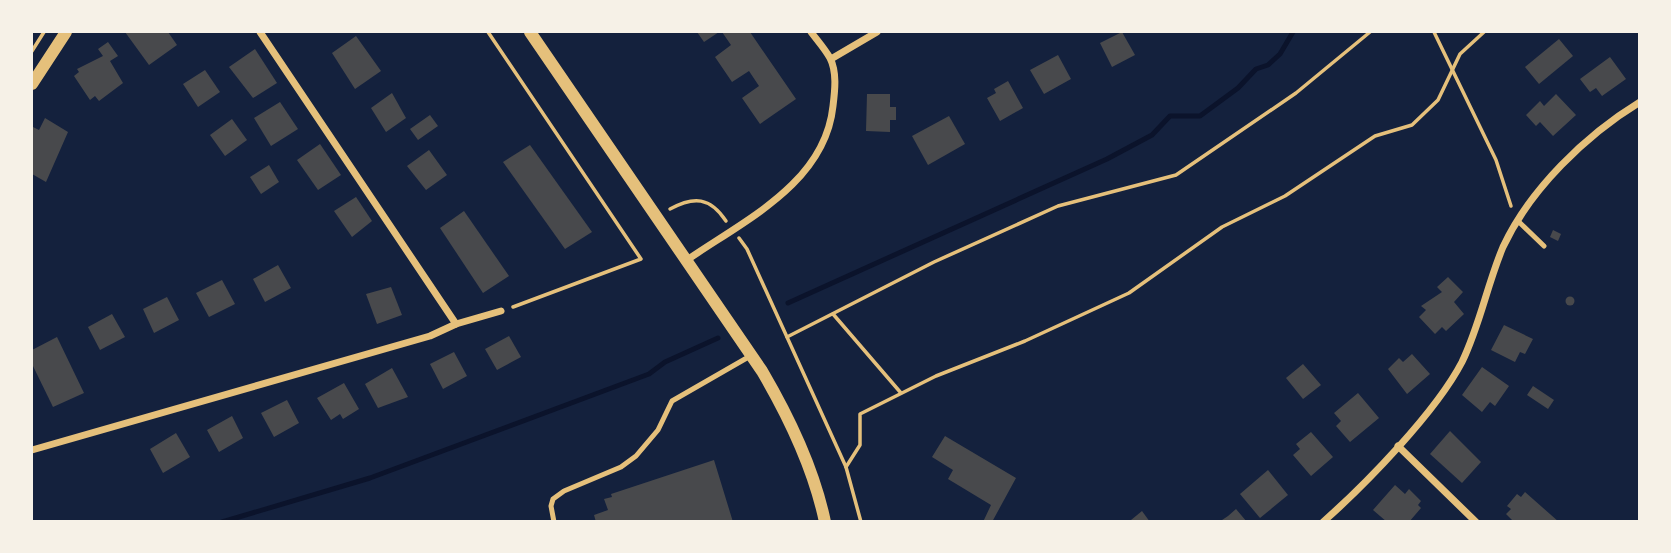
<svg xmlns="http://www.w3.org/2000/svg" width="1671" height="553" font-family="'DM Sans',sans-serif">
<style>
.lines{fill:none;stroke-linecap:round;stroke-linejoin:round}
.stream{stroke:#0b132b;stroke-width:5}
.building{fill:#48494c}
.path{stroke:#e5c07b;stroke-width:3.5}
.service{stroke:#e5c07b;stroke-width:5}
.minor{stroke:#e5c07b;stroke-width:7}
.tertiary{stroke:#e5c07b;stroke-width:12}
</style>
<rect width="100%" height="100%" fill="#14213d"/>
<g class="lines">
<!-- stream -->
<g class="stream">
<polyline points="788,303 1107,159 1152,135 1170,116 1200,116 1238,88 1256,69 1268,65 1280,54 1293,32"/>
<polyline points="222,522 370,478 649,374 665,362 718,338"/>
</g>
</g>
<!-- building -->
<g class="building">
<polygon points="125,32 168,32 177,45 149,65"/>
<polygon points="697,32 719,32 704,42"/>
<polygon points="722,32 750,32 796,99 760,124 742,98 759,86 749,71 732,82 715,57 731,45"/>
<polygon points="1122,32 1135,55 1112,67 1100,43"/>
<polygon points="356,36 381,71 355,89 332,53"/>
<polygon points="1559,39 1573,56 1539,84 1525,67"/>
<polygon points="108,42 118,56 110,61 123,83 99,101 95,96 90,100 74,76 79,72 77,69 103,56 98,49"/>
<polygon points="255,49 277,83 253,98 229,67"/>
<polygon points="1058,55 1071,79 1044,94 1030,70"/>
<polygon points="1610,57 1626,79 1602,96 1596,88 1590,92 1580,79"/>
<polygon points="205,70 220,92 198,107 183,84"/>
<polygon points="1008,81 1023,108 1000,121 987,98 996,93 994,89"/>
<polygon points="392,93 406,118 386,132 371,108"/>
<polygon points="867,94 890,94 890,107 896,107 896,120 890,120 890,132 866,131"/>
<polygon points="1556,94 1576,115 1553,136 1540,122 1536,126 1526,115 1540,101 1544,106"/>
<polygon points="280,102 298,129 271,146 254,118"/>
<polygon points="430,115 438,126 418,140 410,129"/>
<polygon points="949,116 965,144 928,165 912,136"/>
<polygon points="45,118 68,132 46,182 32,174 32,131 33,127 39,130"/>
<polygon points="232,119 247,140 225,156 210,135"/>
<polygon points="320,144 341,175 318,190 297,160"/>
<polygon points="530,145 592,232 565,249 503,162"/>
<polygon points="429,150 447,175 426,190 407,166"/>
<polygon points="269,165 279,182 261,194 250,177"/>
<polygon points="356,197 372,221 352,237 334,211"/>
<polygon points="464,211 509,276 483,293 440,228"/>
<polygon points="1553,230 1561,234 1558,241 1550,237"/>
<polygon points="278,265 291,288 265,302 253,279"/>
<polygon points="1448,277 1463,292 1454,302 1464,314 1446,331 1442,327 1435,334 1419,317 1426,310 1421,306 1442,292 1437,287"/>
<polygon points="222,280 235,304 209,317 196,293"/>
<polygon points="391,287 402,315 377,324 366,294"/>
<circle cx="1570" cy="301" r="4.5"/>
<polygon points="167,297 179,320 154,333 143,309"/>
<polygon points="112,314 125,337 100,350 88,327"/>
<polygon points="1504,325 1533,339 1525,354 1520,352 1515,362 1491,350"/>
<polygon points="509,336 521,357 497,370 485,349"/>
<polygon points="57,337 84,393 53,407 32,364 32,350"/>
<polygon points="454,352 467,376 443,389 430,364"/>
<polygon points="1412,354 1430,374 1407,394 1388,369 1399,358 1403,362"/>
<polygon points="1303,364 1321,385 1303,399 1286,378"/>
<polygon points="1482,367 1509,386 1495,406 1490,402 1482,412 1462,395"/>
<polygon points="392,368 408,397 378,408 365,384"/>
<polygon points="344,383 359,409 343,419 340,414 331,420 317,398"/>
<polygon points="1533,386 1554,400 1548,409 1527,395"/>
<polygon points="1358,393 1379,418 1350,442 1336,426 1341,421 1334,413"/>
<polygon points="287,400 299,423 274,437 261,413"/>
<polygon points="232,416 243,438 219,452 207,430"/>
<polygon points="1450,431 1481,462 1462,483 1430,454"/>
<polygon points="1311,432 1333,457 1311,476 1293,455 1300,449 1296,444"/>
<polygon points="176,433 190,457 163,473 150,449"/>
<polygon points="945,436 1016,478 992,522 983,522 991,505 948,479 953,470 932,457"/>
<polygon points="714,460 733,522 596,522 594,515 608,510 604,499 612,497 611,494"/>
<polygon points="1268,470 1288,495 1260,518 1240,494"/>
<polygon points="1395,485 1405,494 1409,489 1421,501 1418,505 1421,508 1409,522 1387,522 1373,510"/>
<polygon points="1525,492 1559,522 1514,522 1506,514 1511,509 1507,506 1517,494 1521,497"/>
<polygon points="1236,509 1247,522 1219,522 1228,516"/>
<polygon points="1142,511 1150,522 1133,522 1131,520"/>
</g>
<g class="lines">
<!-- path -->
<g class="path">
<polyline points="488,32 641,259 513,307"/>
<polyline points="1434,32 1496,160 1511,206"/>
<polyline points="32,51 44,32"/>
<path d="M 670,209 C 694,196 710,197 726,221"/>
<polyline points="739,238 747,249 846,467 861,522"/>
<polyline points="833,314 901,393"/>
<polyline points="787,337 934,262 1058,206 1176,175 1296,93 1370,32"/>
<polyline points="846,467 860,445 860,414 936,376 1025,341 1129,293 1222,227 1285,196 1375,136 1412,125 1438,100 1460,54 1484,32"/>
</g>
<!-- service -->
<g class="service">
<polyline points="1518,221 1544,246"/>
<polyline points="554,522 551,506 553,499 564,491 621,467 636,456 658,430 672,401 752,355"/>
</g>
<!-- minor -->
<g class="minor">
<polyline points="260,32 456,324"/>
<polyline points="831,59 877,32"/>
<path d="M 687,260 C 745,220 825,183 833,106 C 835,90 837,72 830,58 C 825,49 817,40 811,32"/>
<polyline points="1398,446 1476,522"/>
<polyline points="32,450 430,336 456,324 501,311"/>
<path d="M 1323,522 C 1366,484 1436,412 1462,362 C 1480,325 1487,285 1503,247 C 1530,189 1586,135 1640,102"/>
</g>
<!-- tertiary -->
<g class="tertiary">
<path d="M 530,32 L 762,371 C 789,417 814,469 825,522"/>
<polyline points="32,84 66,32"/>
</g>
</g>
<!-- border -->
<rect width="1671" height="553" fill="none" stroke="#f6f1e7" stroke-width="66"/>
</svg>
